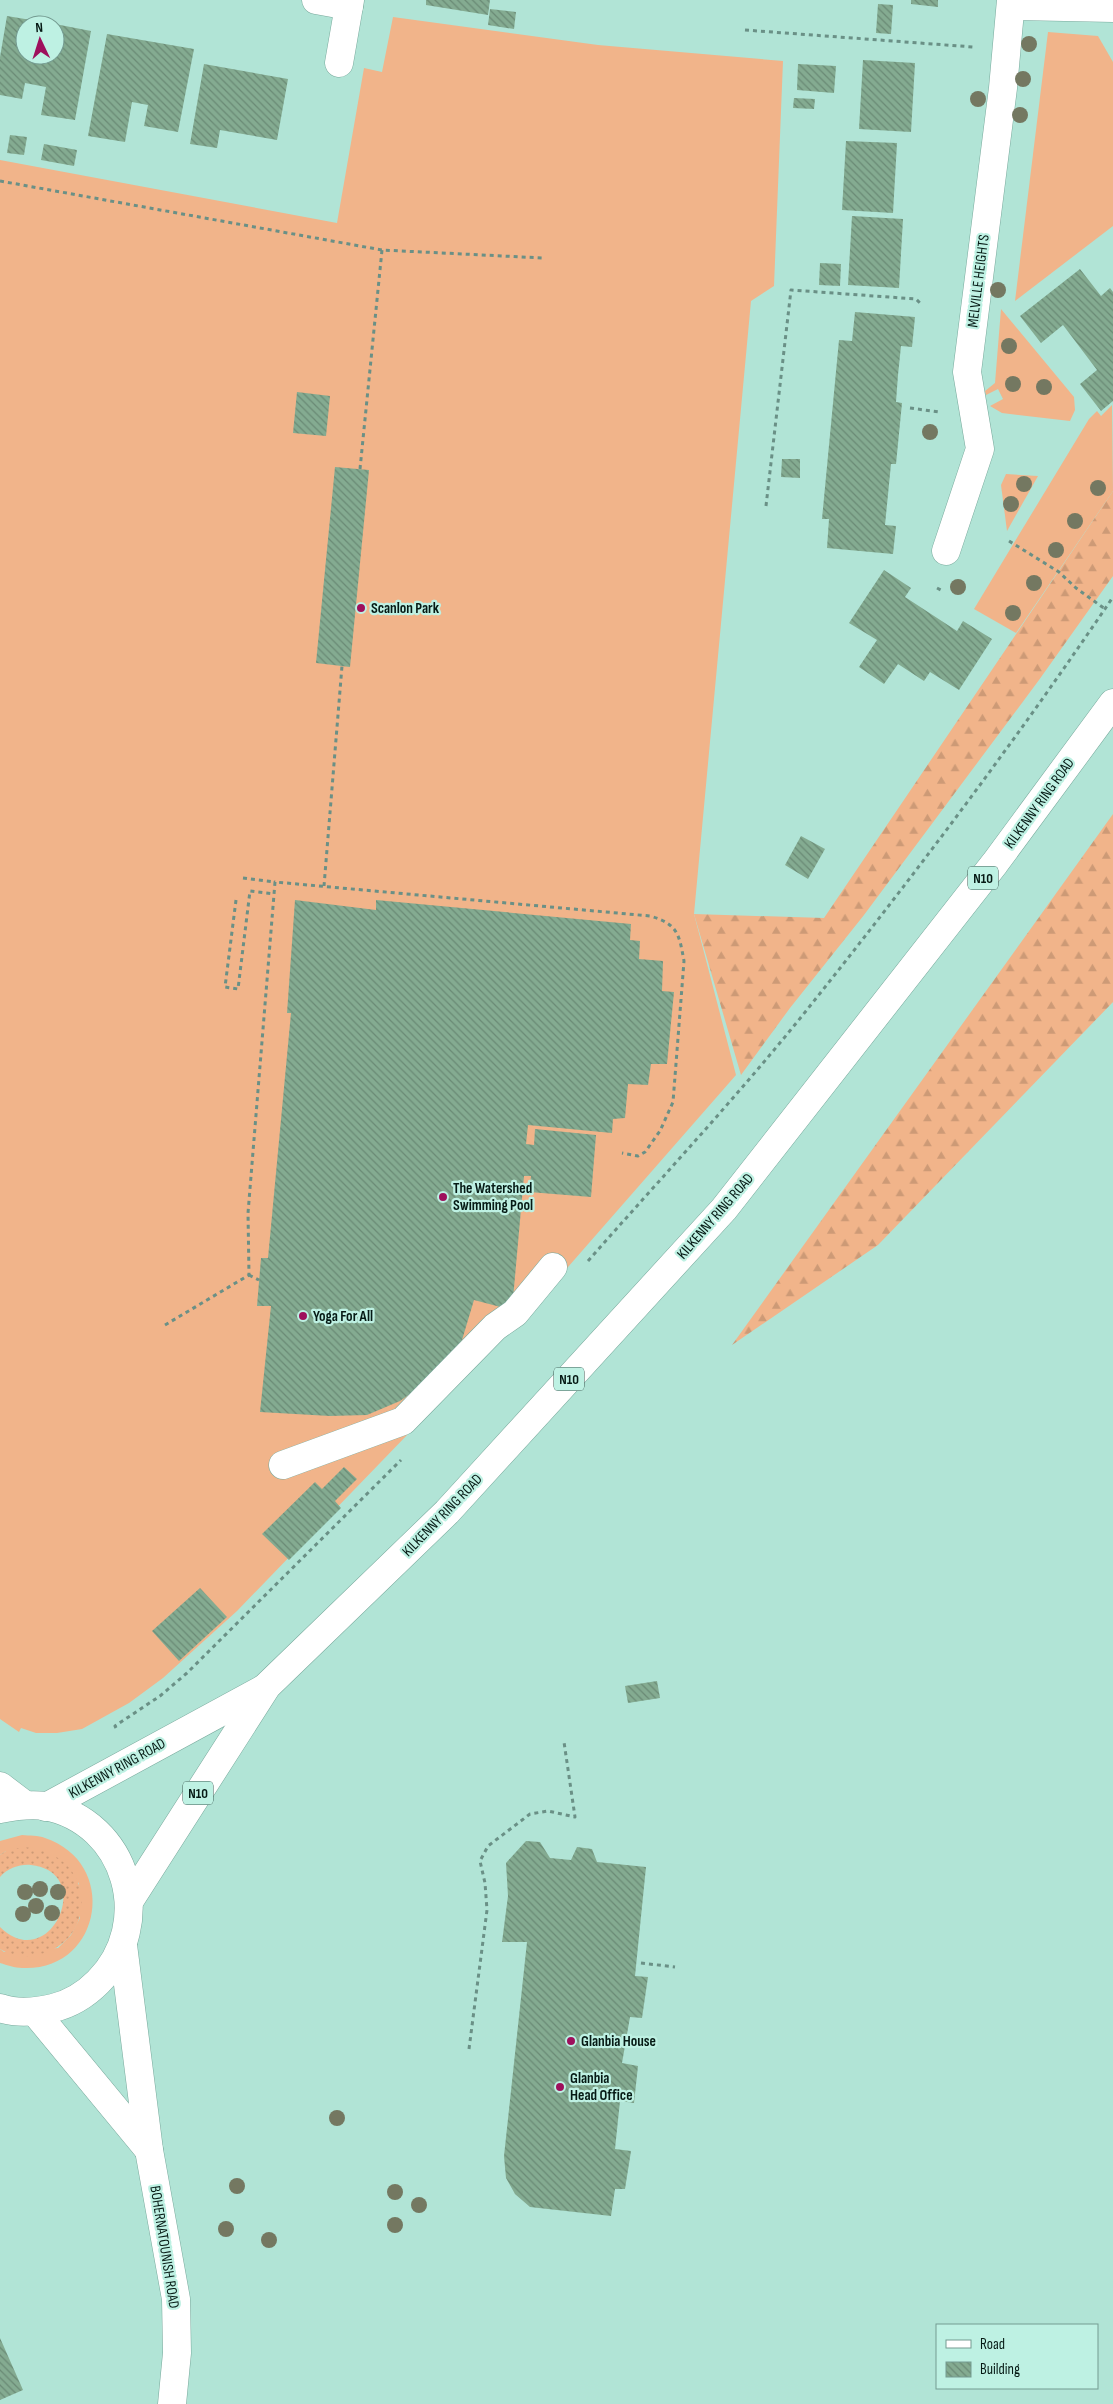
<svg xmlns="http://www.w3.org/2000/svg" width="1113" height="2404" font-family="'Sofia Sans Condensed',sans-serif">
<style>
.grass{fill:#f1b48a}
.forest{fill:url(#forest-firs)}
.garden{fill:url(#garden-dots)}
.building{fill:url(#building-back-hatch)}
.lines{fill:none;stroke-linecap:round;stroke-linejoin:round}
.minor-casing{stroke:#78a99c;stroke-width:29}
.highway-casing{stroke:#78a99c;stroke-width:29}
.path{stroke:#6a9086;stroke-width:3;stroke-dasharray:4 4;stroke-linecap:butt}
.minor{stroke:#fff;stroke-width:28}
.highway{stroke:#fff;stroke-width:28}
.tree{fill:#747861}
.poi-dot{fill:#9e105c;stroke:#bef1e3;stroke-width:2}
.labels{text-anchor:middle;stroke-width:4.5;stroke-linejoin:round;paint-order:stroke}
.shield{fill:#bef1e3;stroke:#3d5a53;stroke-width:1}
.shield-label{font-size:14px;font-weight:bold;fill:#061a15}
.street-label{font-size:15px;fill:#061a15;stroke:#bef1e3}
.poi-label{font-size:15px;font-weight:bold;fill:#061a15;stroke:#bef1e3;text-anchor:start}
</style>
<defs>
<pattern id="forest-firs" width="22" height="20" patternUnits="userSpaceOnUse" patternTransform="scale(1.25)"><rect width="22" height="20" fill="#f1b48a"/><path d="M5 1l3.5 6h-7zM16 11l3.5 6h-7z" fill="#cd9a76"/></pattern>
<pattern id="garden-dots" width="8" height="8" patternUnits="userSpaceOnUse" patternTransform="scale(1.25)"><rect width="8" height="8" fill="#f1b48a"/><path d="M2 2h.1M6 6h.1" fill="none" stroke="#cd9a76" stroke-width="1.8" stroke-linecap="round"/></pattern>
<pattern id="building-back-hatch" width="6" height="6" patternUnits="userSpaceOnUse" patternTransform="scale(1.25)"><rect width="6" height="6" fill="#84ab91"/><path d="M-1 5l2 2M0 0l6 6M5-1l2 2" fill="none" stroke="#6a8a75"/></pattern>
</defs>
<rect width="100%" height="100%" fill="#b1e4d6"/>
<!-- grass -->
<g class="grass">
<polygon points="393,17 598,45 783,61 774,286 751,301 694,914 736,1075 554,1283 237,1611 163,1678 129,1703 82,1729 57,1733 36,1733 21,1728 19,1732 0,1719 0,160 337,223 364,68 382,72"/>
<polygon points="1048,32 1098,36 1113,62 1113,226 1015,301"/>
<polygon points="1001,309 1074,397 1075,410 1070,421 1002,413 990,406 1003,399 998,389 986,395 985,391 995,383"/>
<polygon points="1112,405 1113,491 1016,633 974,609 1089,419 1097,411 1101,416"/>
<polygon points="1006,474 1038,476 1007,531 1001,485"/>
<path d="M 22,1835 C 30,1836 38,1835 45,1838 C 120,1863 102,1972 22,1968 C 15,1968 7,1965 0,1963 L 0,1949 L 4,1952 L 58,1948 L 71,1935 L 80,1918 L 79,1883 L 6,1851 L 0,1855 L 0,1841 Z"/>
</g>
<!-- forest -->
<g class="forest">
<polygon points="1113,491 1113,576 1039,680 864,915 790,1008 741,1075 694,914 824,918"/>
<polygon points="1113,814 1113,1002 878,1245 732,1345"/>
</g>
<!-- garden -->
<path class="garden" d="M 23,1847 C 103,1853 98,1951 29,1956 C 20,1957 8,1954 0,1949 L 0,1927 C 50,1976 97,1872 31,1865 C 20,1864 8,1868 0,1877 L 0,1855 L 6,1851 Z"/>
<!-- building -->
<g class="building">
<polygon points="426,0 490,0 488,15 426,5"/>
<polygon points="911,0 938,0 938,7 911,4"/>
<polygon points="878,4 893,5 891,34 876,33"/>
<polygon points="490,9 516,12 514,29 488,25"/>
<polygon points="7,16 55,24 25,25 25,55 55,55 55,24 91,31 75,120 41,115 46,87 25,83 22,99 0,95 0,57"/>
<polygon points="107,34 194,49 178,132 144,126 148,105 132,102 125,142 88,136"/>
<polygon points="863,60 915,63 911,132 859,129"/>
<polygon points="204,64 288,79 277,140 220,130 217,148 190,144"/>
<polygon points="798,64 836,66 834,93 797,90"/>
<polygon points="794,98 815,99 814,109 793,108"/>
<polygon points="10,135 27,137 24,155 7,153"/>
<polygon points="846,141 897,143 893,213 842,210"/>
<polygon points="44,144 77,150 74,166 41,160"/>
<polygon points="852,216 903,219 899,288 848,285"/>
<polygon points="820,263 841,264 840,286 819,285"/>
<polygon points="1080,269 1101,296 1110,288 1113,292 1113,401 1101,411 1080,384 1097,370 1063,325 1041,343 1020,316"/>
<polygon points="855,312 915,317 912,347 901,346 898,375 896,402 902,403 896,464 891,464 885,525 896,526 893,554 827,548 829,519 822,519 839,340 852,341"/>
<polygon points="297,392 330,396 326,436 293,433"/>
<polygon points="782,459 800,459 800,478 781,477"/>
<polygon points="335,467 369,470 350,667 316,663"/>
<polygon points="884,570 911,588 905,597 957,631 963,621 992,639 959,690 930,672 924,681 898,664 884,684 859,667 877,640 849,623"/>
<polygon points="801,836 825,849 808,879 785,865"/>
<polygon points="295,900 376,910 376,900 631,924 630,940 640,941 639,959 663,961 662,991 674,992 667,1064 651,1064 648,1085 628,1084 625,1118 613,1119 612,1133 528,1125 526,1144 534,1145 535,1129 596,1135 591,1197 529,1192 531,1176 524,1176 512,1310 474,1300 462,1340 447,1362 428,1381 400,1401 367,1415 330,1416 260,1412 271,1306 257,1306 261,1258 268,1258 291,1013 287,1013"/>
<polygon points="344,1467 357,1479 335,1501 341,1508 289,1560 262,1534 315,1482 322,1489"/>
<polygon points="200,1588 227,1617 179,1661 152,1631"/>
<polygon points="657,1681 660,1698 628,1703 625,1686"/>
<polygon points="526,1841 540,1842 550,1858 571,1860 577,1847 592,1849 597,1862 646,1867 635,1976 648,1977 642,2018 630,2017 622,2063 638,2066 634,2103 620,2101 615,2149 631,2151 625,2189 615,2189 611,2216 530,2207 515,2194 506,2178 504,2156 527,1942 502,1942 508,1896 506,1863"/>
<polygon points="0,2338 23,2390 0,2400"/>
</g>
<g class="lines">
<!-- minor casing -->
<g class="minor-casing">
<g id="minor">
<polyline points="316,0 349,6"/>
<polyline points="1011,6 1113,8"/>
<polyline points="339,63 350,0"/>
<polyline points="946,551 980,449 967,372 1003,88 1011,0"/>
<polyline points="283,1465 403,1421 495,1327 515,1313 553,1267"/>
<polyline points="0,1786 25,1805"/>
<polyline points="123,1945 149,2150 176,2299 177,2353 172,2404"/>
<polyline points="35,2012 149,2150"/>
</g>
</g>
<!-- highway casing -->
<g class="highway-casing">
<g id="highway">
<polyline points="46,1807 265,1688"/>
<path d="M 0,1809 C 15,1806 30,1804 45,1806 C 128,1822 156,1924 98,1982 C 86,1994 70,2004 53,2008 C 36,2012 17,2014 0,2008"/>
<polyline points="130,1900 267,1686 447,1512 724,1209 995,863 1113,703"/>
</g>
</g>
<!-- path -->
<g class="path">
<polyline points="745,30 973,47"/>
<polyline points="0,181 382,250 543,258"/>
<polyline points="910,408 939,412"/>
<polyline points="360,469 382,250"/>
<polyline points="766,506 791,290 916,299 921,304"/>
<polyline points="1009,541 1059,572 1076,588 1105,609"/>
<polyline points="937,588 943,591"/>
<polyline points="243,878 275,882"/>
<polyline points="324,886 342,666"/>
<polyline points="236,900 225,987 238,989 250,891 274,894"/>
<path d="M 588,1261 C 661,1178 737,1097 806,1011 C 913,877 1017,739 1113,597"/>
<polyline points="249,1275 259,1280"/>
<path d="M 165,1325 L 249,1275 L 248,1213 L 275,882 L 650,916 C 678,924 679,934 684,961 L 673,1102 L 660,1131 L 645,1152 L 638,1156 L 622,1153"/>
<polyline points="116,1728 115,1726 160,1696 187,1673 401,1460"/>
<polyline points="641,1963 675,1967"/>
<polyline points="469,2049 487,1910 485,1883 480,1861 488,1846 530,1814 548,1811 575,1817 564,1742"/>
</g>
<!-- minor -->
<use href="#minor" class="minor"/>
<!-- highway -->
<use href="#highway" class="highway"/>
</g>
<!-- trees -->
<g class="tree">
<circle cx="1029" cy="44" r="8"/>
<circle cx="1023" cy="79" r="8"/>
<circle cx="978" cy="99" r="8"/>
<circle cx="1020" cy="115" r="8"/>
<circle cx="998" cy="290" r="8"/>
<circle cx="1009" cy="346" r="8"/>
<circle cx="1013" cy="384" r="8"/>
<circle cx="1044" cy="387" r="8"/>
<circle cx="930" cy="432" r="8"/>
<circle cx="1024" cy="484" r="8"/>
<circle cx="1098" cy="488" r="8"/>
<circle cx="1011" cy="504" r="8"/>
<circle cx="1075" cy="521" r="8"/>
<circle cx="1056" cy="550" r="8"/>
<circle cx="1034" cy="583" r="8"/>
<circle cx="958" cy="587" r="8"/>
<circle cx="1013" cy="613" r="8"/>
<circle cx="40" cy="1889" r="8"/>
<circle cx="25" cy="1892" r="8"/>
<circle cx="58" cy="1892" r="8"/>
<circle cx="36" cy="1906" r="8"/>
<circle cx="52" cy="1913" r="8"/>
<circle cx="23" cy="1914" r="8"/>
<circle cx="337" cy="2118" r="8"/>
<circle cx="237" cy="2186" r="8"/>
<circle cx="395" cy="2192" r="8"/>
<circle cx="419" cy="2205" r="8"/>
<circle cx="395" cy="2225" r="8"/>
<circle cx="226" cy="2229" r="8"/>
<circle cx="269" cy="2240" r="8"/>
</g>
<!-- markers -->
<g class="poi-dot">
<circle cx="361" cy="608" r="5"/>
<circle cx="443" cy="1197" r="5"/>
<circle cx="303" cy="1316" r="5"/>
<circle cx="571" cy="2041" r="5"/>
<circle cx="560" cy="2087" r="5"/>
</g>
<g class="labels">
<!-- shield labels -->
<g class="shield">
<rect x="968" y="866.5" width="30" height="23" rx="4"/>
<rect x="554" y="1367.5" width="30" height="23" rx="4"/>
<rect x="183" y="1781.5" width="30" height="23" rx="4"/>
</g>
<g class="shield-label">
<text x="983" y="883">N10</text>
<text x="569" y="1384">N10</text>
<text x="198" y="1798">N10</text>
</g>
<!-- street labels -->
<g class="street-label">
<text transform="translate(978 281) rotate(-83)" y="5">MELVILLE HEIGHTS</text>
<text transform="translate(1039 803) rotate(-54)" y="5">KILKENNY RING ROAD</text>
<text transform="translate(715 1216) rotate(-49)" y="5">KILKENNY RING ROAD</text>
<text transform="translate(442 1515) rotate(-46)" y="5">KILKENNY RING ROAD</text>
<text transform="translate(117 1768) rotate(-29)" y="5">KILKENNY RING ROAD</text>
<text transform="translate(165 2247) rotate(81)" y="5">BOHERNATOUNISH ROAD</text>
</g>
<!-- poi labels -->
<g class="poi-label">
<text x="371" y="613">Scanlon Park</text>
<text x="453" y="1193">The Watershed<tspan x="453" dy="17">Swimming Pool</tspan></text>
<text x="313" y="1321">Yoga For All</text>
<text x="581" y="2046">Glanbia House</text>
<text x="570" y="2083">Glanbia<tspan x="570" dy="17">Head Office</tspan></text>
</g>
</g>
<!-- legend -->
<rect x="936" y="2324" width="162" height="65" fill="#bef1e3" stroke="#749b91"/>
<rect x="946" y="2340" width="25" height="8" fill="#ffffff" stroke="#749b91"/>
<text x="980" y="2349" font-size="15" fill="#061a15">Road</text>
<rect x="946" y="2362" width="25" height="15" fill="url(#building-back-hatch)" stroke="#749b91"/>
<text x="980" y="2374" font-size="15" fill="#061a15">Building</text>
<!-- north arrow -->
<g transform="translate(40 40) rotate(356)"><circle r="24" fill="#bef1e3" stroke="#749b91"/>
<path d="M0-4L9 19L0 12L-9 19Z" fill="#9e105c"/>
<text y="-8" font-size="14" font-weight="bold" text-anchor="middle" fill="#061a15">N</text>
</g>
</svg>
